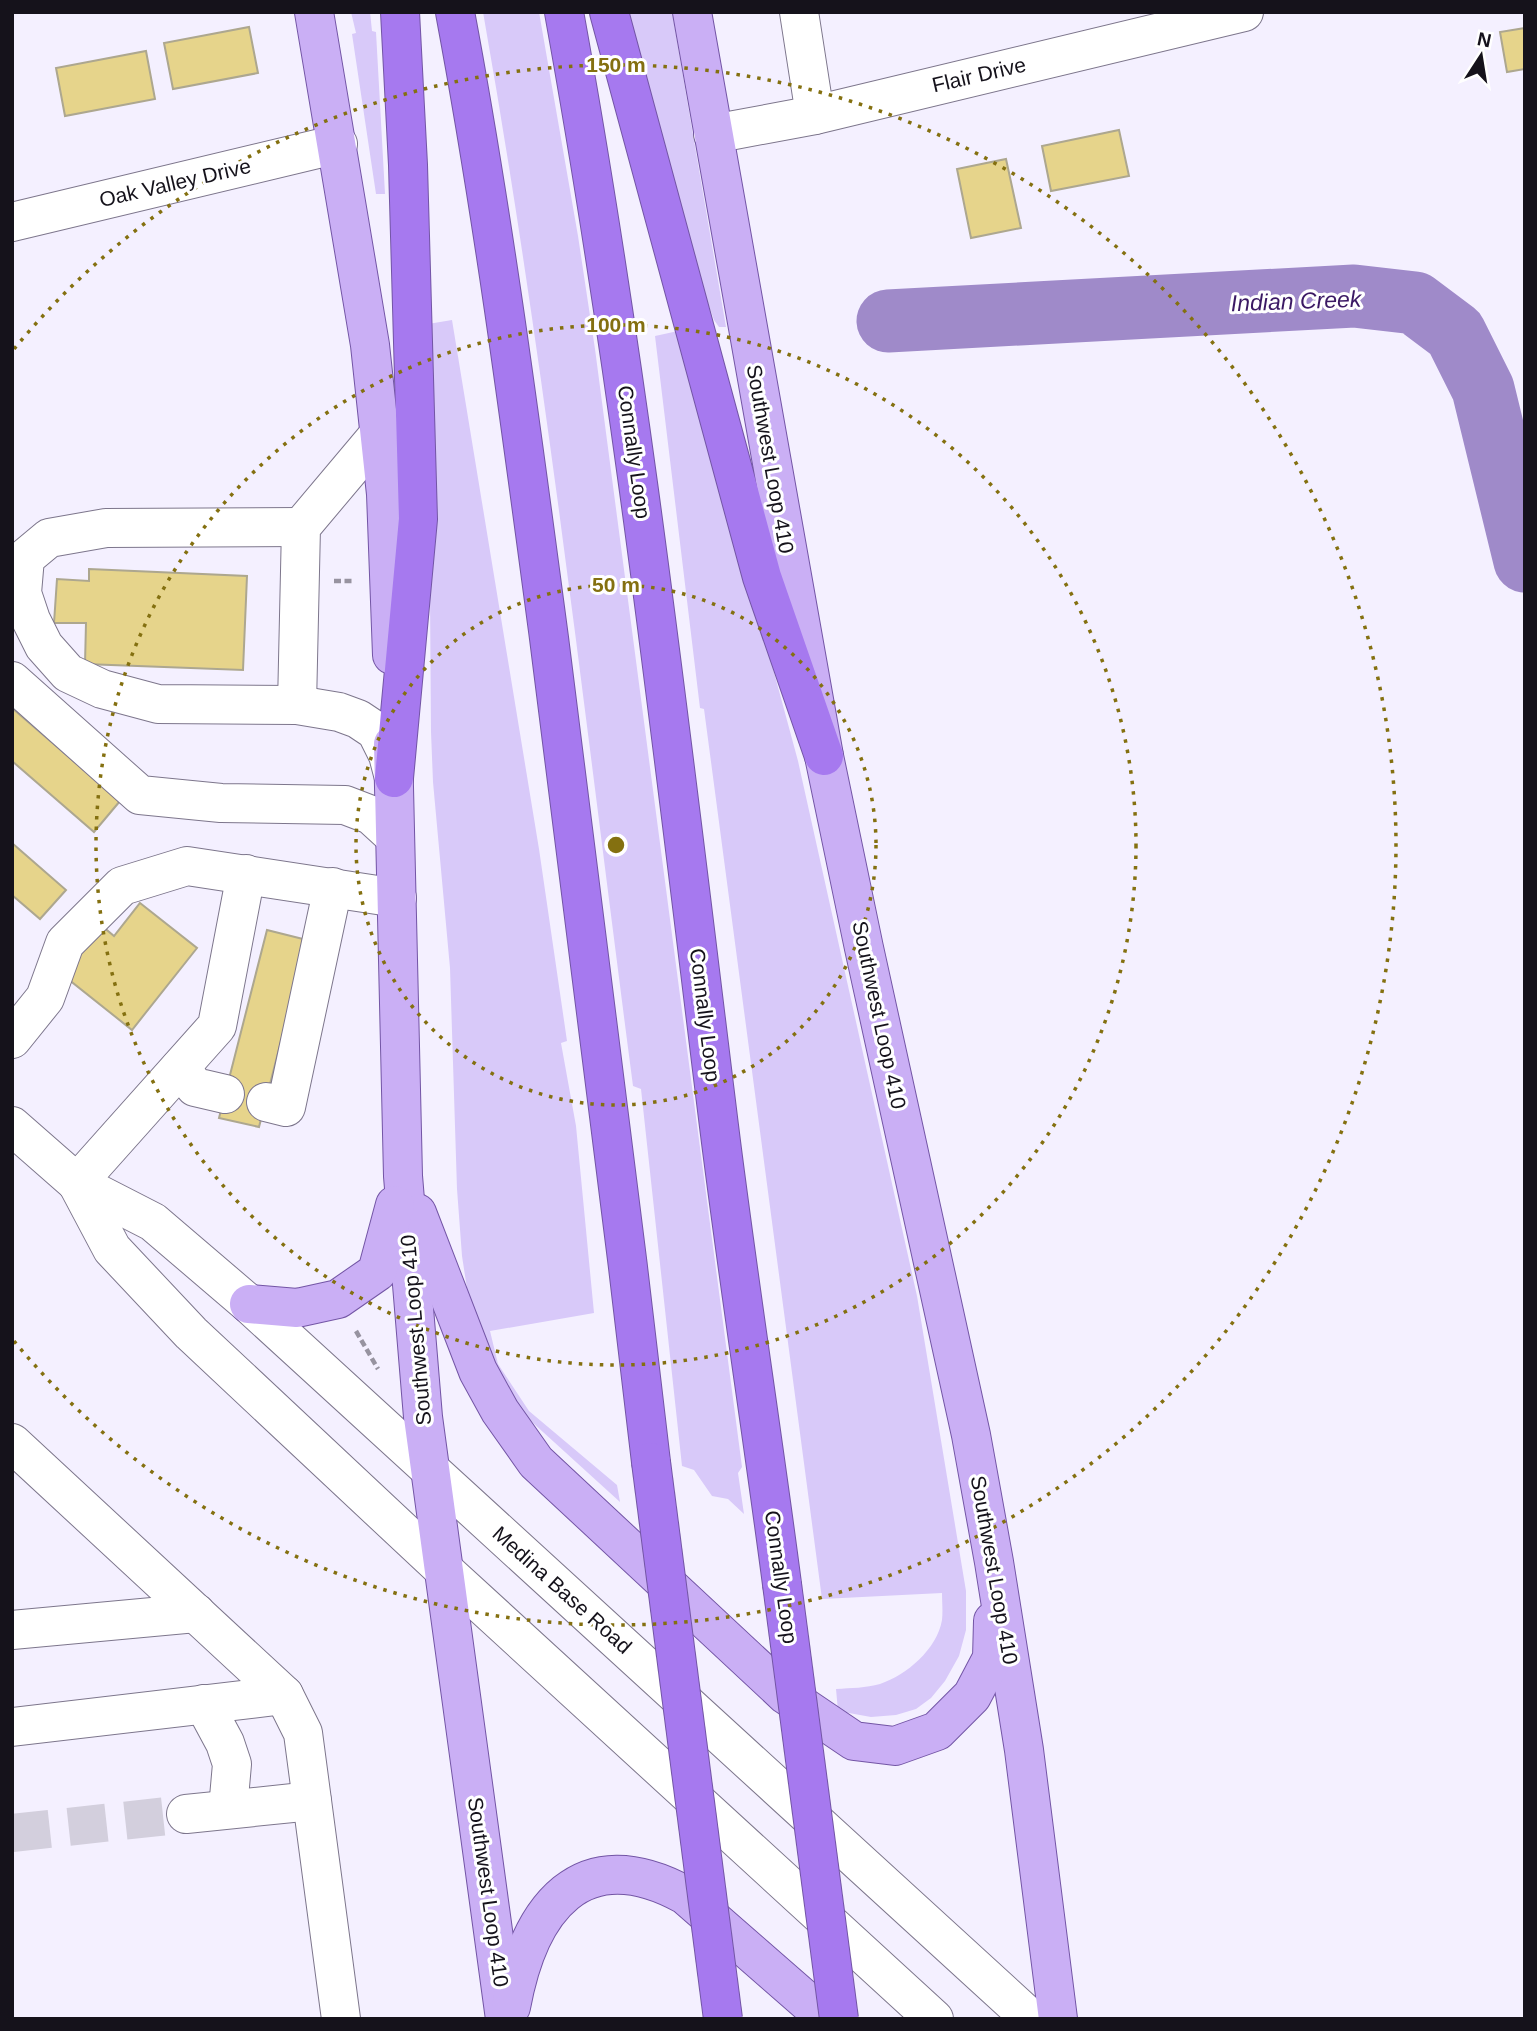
<svg xmlns="http://www.w3.org/2000/svg" width="1537" height="2031" font-family="Arial,sans-serif">
<style>
.grass{fill:#d8c9f9}
.lines{fill:none;stroke-linecap:round;stroke-linejoin:round}
.river{stroke:#9f8ac9;stroke-width:63}
.building{fill:#e6d48b;stroke:#ada78f;stroke-width:2}
.minor-tunnel{stroke:#d3cfdd;stroke-width:38;stroke-dasharray:38 19;stroke-linecap:butt}
.minor-casing{stroke:#7d768c;stroke-width:40}
.major-casing{stroke:#7355a5;stroke-width:40}
.highway-casing{stroke:#7355a5;stroke-width:40}
.path{stroke:#9793a0;stroke-width:4.5;stroke-dasharray:7 3.5;stroke-linecap:butt}
.minor{stroke:#fff;stroke-width:38}
.major{stroke:#caaff5;stroke-width:38}
.highway{stroke:#a679ef;stroke-width:38}
.highway-bridge-casing{stroke:#7355a5;stroke-width:40;stroke-linecap:butt}
.highway-bridge{stroke:#a679ef;stroke-width:38}
.ring{fill:none;stroke:#847010;stroke-width:3.5;stroke-dasharray:3.5 7}
.labels{text-anchor:middle;stroke-width:6;stroke-linejoin:round;paint-order:stroke}
.street-label{font-size:21px;fill:#15121b;stroke:#fff}
.water-label{font-size:23px;font-style:italic;fill:#3b1964;stroke:#fff}
.centre{fill:#847010;stroke:#fff;stroke-width:3.5}
.ring-label{font-size:21px;text-anchor:middle;font-weight:bold;fill:#847010;stroke:#fff;stroke-width:6;stroke-linejoin:round;paint-order:stroke}
</style>
<rect width="100%" height="100%" fill="#f4f0ff"/>
<!-- grass -->
<g class="grass">
<polygon points="351,12 370,12 372,31 376,32 385,194 376,194 352,34 356,33"/>
<path d="M 483,12 L 539,12 L 578,236 L 595,349 L 742,1467 L 738,1473 L 744,1514 L 728,1499 L 712,1496 L 694,1470 L 682,1466 L 641,1089 L 633,1086 C 586,728 546,368 483,12 Z"/>
<polygon points="626,12 672,12 726,327 719,327 714,320 688,247"/>
<polygon points="452,320 539,849 567,1041 561,1043 576,1126 594,1313 490,1331 498,1364 529,1411 617,1485 620,1502 521,1412 472,1321 462,1256 457,1189 450,968 433,782 431,732 428,324"/>
<path d="M 678,331 L 733,521 L 798,761 L 917,1296 L 966,1591 L 966,1630 L 959,1656 L 945,1681 L 931,1698 L 916,1709 L 896,1715 L 871,1717 L 838,1711 L 836,1689 C 851,1688 866,1688 880,1684 C 907,1675 937,1649 942,1620 C 943,1611 942,1601 942,1593 L 822,1599 L 704,709 L 700,708 L 655,336 Z"/>
</g>
<g class="lines">
<!-- river -->
<polyline class="river" points="888,321 1354,296 1415,303 1455,333 1483,389 1525,561"/>
</g>
<!-- building -->
<g class="building">
<polygon points="249,27 258,73 173,89 164,43"/>
<polygon points="1525,28 1525,69 1507,72 1500,32"/>
<polygon points="146,51 155,99 65,116 56,68"/>
<polygon points="1119,130 1129,176 1051,191 1042,146"/>
<polygon points="1006,159 1021,228 971,238 957,169"/>
<polygon points="89,569 247,576 243,670 85,664 86,623 54,623 57,579 89,581"/>
<polygon points="12,708 120,801 94,832 12,761"/>
<polygon points="12,843 66,890 40,919 12,895"/>
<polygon points="140,903 197,948 132,1030 63,975 102,926 114,936"/>
<polygon points="267,930 307,940 259,1127 219,1118"/>
</g>
<g class="lines">
<!-- minor-tunnel -->
<polyline class="minor-tunnel" points="12,1833 186,1814"/>
<!-- minor casing -->
<g class="minor-casing">
<g id="minor">
<polyline points="799,12 815,115"/>
<polyline points="713,134 815,115 1244,12"/>
<polyline points="12,222 338,144"/>
<polyline points="301,527 106,528 49,538 25,558 22,593 31,620 44,646 68,673 102,689 158,704 297,705 339,712 358,719 376,731 388,755 394,778"/>
<polyline points="12,681 140,795 221,803 345,805 371,815 395,837"/>
<polyline points="297,705 301,527 381,432"/>
<polyline points="12,1039 45,998 65,943 122,886 187,866 397,898"/>
<polyline points="180,1068 195,1087 225,1094"/>
<polyline points="266,1102 286,1107 333,887"/>
<polyline points="12,1126 77,1183 153,1222 249,1304 1031,2019"/>
<polyline points="77,1183 112,1249 191,1333 444,1570 934,2019"/>
<polyline points="77,1183 217,1026 246,874"/>
<polyline points="12,1443 284,1695 303,1733 341,2019"/>
<polyline points="12,1630 196,1613"/>
<polyline points="204,1704 225,1743 232,1764 228,1809"/>
<polyline points="12,1727 284,1695"/>
<polyline points="186,1814 312,1801"/>
</g>
</g>
<!-- major casing -->
<g class="major-casing">
<g id="major">
<polyline points="314,12 370,345 386,494 392,655"/>
<polyline points="692,12 824,756 864,948 971,1435 994,1562 1024,1750 1058,2019"/>
<polyline points="393,744 403,1176 423,1417 505,2019"/>
<polyline points="417,1213 478,1371 500,1411 536,1462 786,1695 854,1741 895,1746 937,1731 972,1696 992,1658 993,1621"/>
<polyline points="249,1304 297,1308 338,1299 377,1272 395,1205"/>
<path d="M 511,2007 C 529,1909 581,1838 685,1895 L 827,2019"/>
</g>
</g>
<!-- highway casing -->
<g class="highway-casing">
<g id="highway">
<path d="M 455,12 C 494,220 521,428 549,638 C 585,912 619,1187 651,1462"/>
<path d="M 564,12 C 631,381 673,754 719,1126 C 738,1279 762,1431 782,1584"/>
<polyline points="609,12 762,577 824,756"/>
<polyline points="394,778 418,519 408,165 400,12"/>
</g>
</g>
<!-- path -->
<g class="path">
<polyline points="334,581 353,581"/>
<polyline points="356,1331 378,1369"/>
</g>
<!-- minor -->
<use href="#minor" class="minor"/>
<!-- major -->
<use href="#major" class="major"/>
<!-- highway -->
<use href="#highway" class="highway"/>
<!-- highway-bridge casing -->
<g class="highway-bridge-casing">
<g id="highway-bridge">
<polyline points="651,1462 723,2019"/>
<polyline points="782,1584 839,2019"/>
</g>
</g>
<!-- highway-bridge -->
<use href="#highway-bridge" class="highway-bridge"/>
</g>
<!-- distance rings -->
<g class="ring">
<circle cx="616" cy="845" r="260"/>
<circle cx="616" cy="845" r="520"/>
<path d="M14 349A780 780 0 1 1 14 1341"/>
</g>
<g class="labels">
<!-- street labels -->
<g class="street-label">
<text transform="translate(979 75) rotate(-13)" y="7">Flair Drive</text>
<text transform="translate(175 183) rotate(-13)" y="7">Oak Valley Drive</text>
<text transform="translate(634 452) rotate(82)" y="7">Connally Loop</text>
<text transform="translate(770 459) rotate(80)" y="7">Southwest Loop 410</text>
<text transform="translate(705 1015) rotate(83)" y="7">Connally Loop</text>
<text transform="translate(879 1015) rotate(78)" y="7">Southwest Loop 410</text>
<text transform="translate(416 1330) rotate(-95)" y="7">Southwest Loop 410</text>
<text transform="translate(994 1570) rotate(80)" y="7">Southwest Loop 410</text>
<text transform="translate(781 1577) rotate(82)" y="7">Connally Loop</text>
<text transform="translate(562 1590) rotate(42)" y="7">Medina Base Road</text>
<text transform="translate(488 1892) rotate(82)" y="7">Southwest Loop 410</text>
</g>
<!-- water labels -->
<g class="water-label">
<text transform="translate(1296 301) rotate(-2)" y="8">Indian Creek</text>
</g>
</g>
<circle cx="616" cy="845" r="10" class="centre"/>
<g class="ring-label">
<text x="616" y="72">150 m</text>
<text x="616" y="332">100 m</text>
<text x="616" y="592">50 m</text>
</g>
<!-- border -->
<rect width="1537" height="2031" fill="none" stroke="#15121b" stroke-width="28"/>
<!-- north arrow -->
<g transform="translate(1481 56) rotate(12)" stroke="#ffffff" stroke-width="5" paint-order="stroke">
<path d="M0-5L12 26L0 18L-12 26Z" fill="#15121b"/>
<text y="-10" font-size="19" font-weight="bold" text-anchor="middle" fill="#15121b">N</text>
</g>
</svg>
